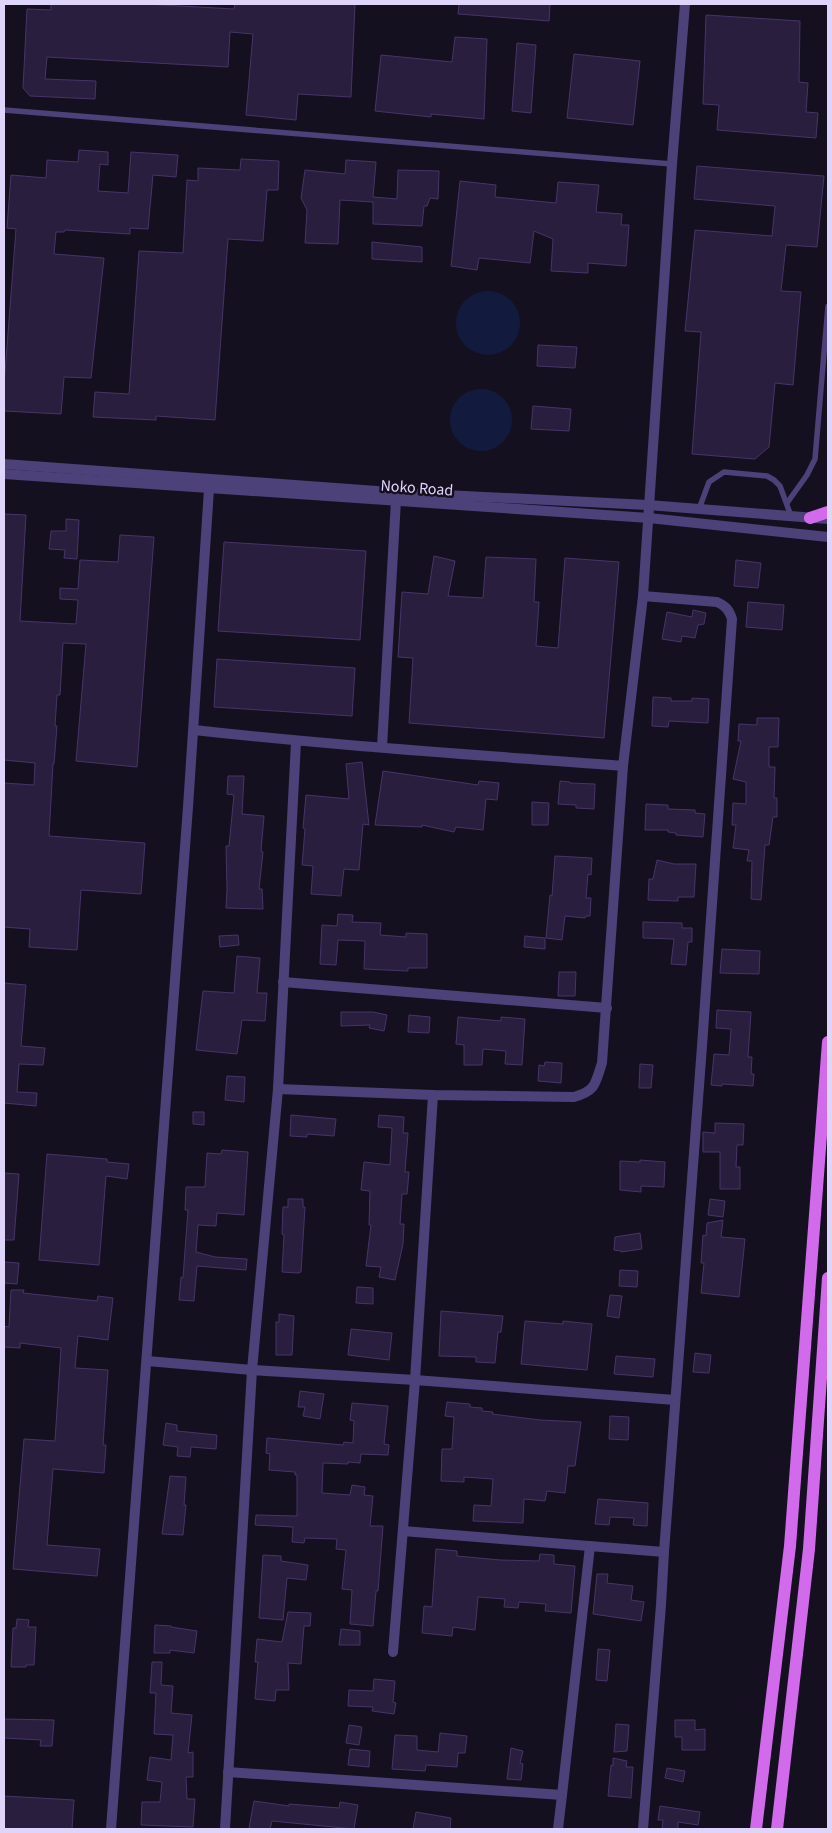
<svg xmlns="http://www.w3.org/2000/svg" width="832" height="1833" font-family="'Source Sans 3',sans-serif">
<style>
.water{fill:#121b3d}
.building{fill:#2a1e3e;stroke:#473467}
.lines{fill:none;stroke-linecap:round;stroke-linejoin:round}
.lane{stroke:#4d4179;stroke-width:5.5}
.street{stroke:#4d4179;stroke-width:10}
.primary{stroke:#d16aeb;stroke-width:12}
.labels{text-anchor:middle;stroke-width:5;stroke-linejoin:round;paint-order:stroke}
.street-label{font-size:16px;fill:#dfd4f9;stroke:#151020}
</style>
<rect width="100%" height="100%" fill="#151020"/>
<!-- water -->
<g class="water">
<circle cx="488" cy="323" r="32"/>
<circle cx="481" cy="420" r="31"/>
</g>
<!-- building -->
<g class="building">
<polygon points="51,4 145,4 234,9 235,4 355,4 351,97 298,94 296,120 246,115 253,34 230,32 228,67 47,57 45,79 96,81 95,99 30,96 23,88 27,9 51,10"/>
<polygon points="459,4 550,4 549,21 458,14"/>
<polygon points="706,15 800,21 799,82 808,83 806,112 818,113 816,138 717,130 719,105 703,104"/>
<polygon points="455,37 487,39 484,119 431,114 431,117 375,111 381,55 452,62"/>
<polygon points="517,43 536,45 531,113 512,111"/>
<polygon points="574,54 640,61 633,125 567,118"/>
<polygon points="79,150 108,152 108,165 100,164 98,191 128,193 131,152 178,155 176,177 153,175 148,229 130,228 130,234 65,230 64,232 56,232 54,254 104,258 91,378 64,377 61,414 4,411 4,386 16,229 7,228 11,175 46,178 47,160 78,162"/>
<polygon points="241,159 279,161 278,190 267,190 263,241 228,239 215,420 156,416 156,420 93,417 95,392 129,394 139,251 183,253 187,180 198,181 198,168 240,170"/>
<polygon points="346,160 376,162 373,197 397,199 398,170 439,171 438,199 430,198 427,206 424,206 422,226 373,224 373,202 340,200 338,244 305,243 307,210 301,198 305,170 345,174"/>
<polygon points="697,166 824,176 817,247 786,245 781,291 801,292 793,385 775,383 769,447 755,459 692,454 701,332 685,331 695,230 772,236 775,206 694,199"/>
<polygon points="460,181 496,185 495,197 556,203 558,182 599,185 596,212 622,214 621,225 629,225 626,266 588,263 588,273 551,271 553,239 534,231 530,263 479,258 477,270 451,266"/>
<polygon points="372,242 422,247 422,262 372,259"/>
<polygon points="538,345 577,347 575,368 537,366"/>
<polygon points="533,406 571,409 569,431 531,429"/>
<polygon points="4,514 26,515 20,621 76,624 78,600 60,599 60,588 78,589 80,560 118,562 120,535 154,537 137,767 76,761 86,644 63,643 60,695 57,695 55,726 57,726 54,764 53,764 49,836 145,843 141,894 81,890 77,950 29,947 30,929 4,927 4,783 34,785 35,763 4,760"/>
<polygon points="66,519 79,520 77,559 64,558 65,550 49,549 51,531 66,531"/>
<polygon points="224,542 366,551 360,640 218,631"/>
<polygon points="434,556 455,561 448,596 483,598 486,557 536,559 534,602 539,602 536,646 558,648 565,558 619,562 604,738 409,723 413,658 398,657 402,592 428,594"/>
<polygon points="736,560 761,563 758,588 734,586"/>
<polygon points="748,602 784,605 782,630 746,627"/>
<polygon points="693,610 706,613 704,624 698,625 695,638 682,636 681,642 662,639 667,612 692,617"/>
<polygon points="217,659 355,668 352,716 214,707"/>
<polygon points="653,697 671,698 671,701 692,701 692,698 709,699 708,723 669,721 668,727 652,726"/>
<polygon points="757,718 779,718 778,747 769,747 769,767 775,767 774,798 777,798 777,817 773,817 769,845 765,845 761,900 751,899 752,861 747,861 749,850 733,848 736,825 732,825 733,803 746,804 746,782 733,779 741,741 738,741 739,724 757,725"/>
<polygon points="362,762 369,825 363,824 359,870 344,869 341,896 311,894 313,866 302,865 305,829 303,828 306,795 349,799 346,764"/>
<polygon points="383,771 478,785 479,781 499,783 497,800 486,799 483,830 456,827 454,832 422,825 422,827 375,825"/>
<polygon points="228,776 244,776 242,814 264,816 261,851 263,852 259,889 262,889 263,909 226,908 227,889 226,846 229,846 234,795 227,794"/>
<polygon points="560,781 570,782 570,783 595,784 594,809 576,808 576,805 558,804"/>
<polygon points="532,802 549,803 548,825 532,825"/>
<polygon points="646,804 668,805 668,809 695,810 695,813 705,814 703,837 676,835 676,833 668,832 668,830 645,830"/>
<polygon points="555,856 592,858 591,875 588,874 586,898 591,898 590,916 586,916 585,918 565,916 562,940 546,938 550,895 552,896"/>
<polygon points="657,860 674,864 696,864 694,897 678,897 678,901 648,900 649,879 653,879"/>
<polygon points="338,914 353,915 352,922 381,923 380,935 406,937 406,933 427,934 427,968 408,968 408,971 364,969 365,941 338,940 336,965 320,964 322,925 337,926"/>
<polygon points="643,922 682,923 682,928 692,928 692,942 688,942 686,965 671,964 674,939 643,938"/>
<polygon points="238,935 239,945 220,947 219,936"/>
<polygon points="525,936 545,938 545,949 524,947"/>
<polygon points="722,949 760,951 759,974 720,973"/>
<polygon points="237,956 260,958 257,993 267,993 265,1021 242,1020 237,1054 196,1050 203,991 234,993"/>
<polygon points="559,972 576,972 575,996 558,996"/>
<polygon points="4,983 26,985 21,1046 45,1048 43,1065 19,1064 17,1092 37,1093 36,1106 4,1103"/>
<polygon points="717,1010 751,1012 748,1057 752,1057 751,1074 754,1074 753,1086 722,1084 722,1086 711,1085 714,1054 729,1055 731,1029 716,1028"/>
<polygon points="341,1012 373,1012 387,1015 384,1031 369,1028 370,1025 341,1026"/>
<polygon points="409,1015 430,1017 429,1033 408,1032"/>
<polygon points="458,1017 501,1021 501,1017 525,1019 522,1065 505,1064 506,1051 483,1049 482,1065 464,1065 464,1045 456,1044"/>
<polygon points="545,1062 562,1063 561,1083 538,1081 539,1065 544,1066"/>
<polygon points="640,1064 653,1065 651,1088 639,1088"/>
<polygon points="227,1076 245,1077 244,1102 225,1100"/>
<polygon points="193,1112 204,1112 204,1125 193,1124"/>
<polygon points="291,1115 336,1119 334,1136 307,1134 307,1137 290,1136"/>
<polygon points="379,1115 404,1117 403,1133 408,1133 405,1172 409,1172 407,1194 402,1194 400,1224 404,1224 403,1244 395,1280 379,1277 381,1267 366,1266 371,1225 369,1225 370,1191 361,1190 364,1162 390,1165 392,1128 378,1127"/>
<polygon points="715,1123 744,1124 743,1145 737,1145 736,1167 740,1167 740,1189 720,1189 720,1152 703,1152 703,1132 715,1133"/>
<polygon points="222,1150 248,1152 244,1215 217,1213 216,1226 198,1225 196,1252 215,1257 247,1259 246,1270 197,1266 194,1301 179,1300 181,1277 183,1278 188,1210 185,1210 186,1187 205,1187 207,1153 221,1154"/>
<polygon points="47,1154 107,1159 107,1162 129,1164 127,1179 106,1176 99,1265 39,1260"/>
<polygon points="640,1160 665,1162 664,1187 641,1186 641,1192 620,1190 620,1161 640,1162"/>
<polygon points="4,1173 19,1174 14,1240 4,1240"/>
<polygon points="288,1199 303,1199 303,1207 305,1207 301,1272 298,1273 282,1272 284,1235 282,1234 283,1207 288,1207"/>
<polygon points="710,1199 725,1201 723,1217 708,1215"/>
<polygon points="723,1220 721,1237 745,1239 739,1297 701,1293 704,1263 701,1263 703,1235 706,1236 707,1223"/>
<polygon points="640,1233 642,1249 621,1252 621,1251 614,1250 615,1237"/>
<polygon points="4,1262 19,1263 17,1284 4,1283"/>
<polygon points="620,1270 638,1271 637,1287 619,1286"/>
<polygon points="357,1287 373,1288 373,1304 356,1303"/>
<polygon points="11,1290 24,1290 23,1293 97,1301 98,1296 113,1298 108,1340 78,1336 75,1368 108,1370 103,1445 106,1445 104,1473 53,1469 47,1545 100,1549 97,1576 13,1569 24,1439 55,1441 61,1348 20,1343 20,1348 4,1347 4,1326 9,1327"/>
<polygon points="610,1295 622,1296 619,1318 607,1316"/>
<polygon points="441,1311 503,1316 501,1332 498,1332 495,1363 476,1362 476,1357 439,1356"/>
<polygon points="279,1314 294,1316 292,1355 276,1355 276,1322 279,1322"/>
<polygon points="525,1321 563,1324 563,1321 592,1324 587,1370 521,1364"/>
<polygon points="351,1329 392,1333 389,1360 348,1355"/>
<polygon points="695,1353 711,1355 709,1373 693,1372"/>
<polygon points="616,1356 655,1359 653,1377 614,1374"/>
<polygon points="300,1391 324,1394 320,1419 303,1416 305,1407 298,1407"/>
<polygon points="447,1402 470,1404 470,1407 482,1408 482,1411 493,1412 492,1414 540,1420 581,1422 575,1466 568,1466 565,1493 547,1491 545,1501 524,1499 523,1523 473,1521 474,1505 491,1506 493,1479 464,1477 464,1482 441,1481 442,1449 452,1449 454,1417 445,1416"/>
<polygon points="352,1403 388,1406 384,1444 389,1445 388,1455 361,1454 360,1463 348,1462 348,1464 323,1463 322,1493 350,1495 352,1485 365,1487 364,1495 373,1496 370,1526 383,1526 378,1591 376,1591 373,1626 350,1624 352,1590 342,1589 346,1550 336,1549 337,1539 305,1538 304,1543 292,1542 293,1527 255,1525 256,1515 297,1516 297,1475 295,1475 295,1472 269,1470 270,1454 266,1453 267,1438 343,1445 344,1442 353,1443 354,1421 350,1420"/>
<polygon points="610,1416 629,1417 628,1440 609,1439"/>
<polygon points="166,1423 177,1425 177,1431 217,1435 216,1449 191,1447 190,1457 177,1456 178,1447 163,1445"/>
<polygon points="170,1476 186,1477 184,1505 186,1505 183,1535 162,1534"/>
<polygon points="598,1499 648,1503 647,1526 633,1525 634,1518 610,1517 609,1525 595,1524"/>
<polygon points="436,1549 457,1551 457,1556 500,1560 539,1561 540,1554 554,1555 554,1564 575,1566 571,1613 545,1611 546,1604 519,1602 518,1608 504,1607 505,1599 478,1597 475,1630 453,1627 452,1636 422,1633 424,1606 432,1607"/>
<polygon points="263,1555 281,1556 281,1561 308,1565 306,1580 287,1578 283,1620 259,1618"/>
<polygon points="597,1574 608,1574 607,1583 633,1586 631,1600 644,1602 641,1621 593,1614"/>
<polygon points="288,1612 311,1613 310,1626 304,1626 301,1664 288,1663 289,1690 276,1690 275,1701 255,1699 258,1662 255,1662 257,1639 282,1642"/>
<polygon points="17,1619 29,1620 28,1627 36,1627 34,1665 26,1665 26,1667 11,1667 13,1628 16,1628"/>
<polygon points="155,1625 171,1626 171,1627 197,1631 194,1653 170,1650 170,1653 154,1653"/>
<polygon points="341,1629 360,1631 360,1645 339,1645"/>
<polygon points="598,1649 610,1650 607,1681 596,1680"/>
<polygon points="152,1662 162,1662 161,1685 173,1686 171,1713 192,1715 188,1753 193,1752 193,1777 186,1777 187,1799 195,1799 193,1827 141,1825 142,1802 160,1802 162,1782 147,1780 150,1757 171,1760 173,1735 154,1734 156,1693 150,1693"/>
<polygon points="374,1679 395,1681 393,1702 396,1703 394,1714 372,1711 373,1707 348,1706 349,1690 373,1691"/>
<polygon points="4,1719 54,1720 52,1746 40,1746 41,1740 4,1738"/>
<polygon points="675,1720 695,1720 695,1730 705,1729 705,1750 682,1750 682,1737 675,1737"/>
<polygon points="616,1724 629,1725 627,1751 614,1752"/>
<polygon points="349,1725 362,1727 359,1745 346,1743"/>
<polygon points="440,1733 467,1736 465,1753 458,1753 457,1767 426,1765 425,1771 392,1769 395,1735 417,1736 417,1750 438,1752"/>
<polygon points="511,1748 523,1751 520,1763 523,1764 521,1780 507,1779"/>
<polygon points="350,1749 370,1751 369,1767 348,1765"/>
<polygon points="613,1758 627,1761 626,1767 633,1767 631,1798 608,1796 611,1765 613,1766"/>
<polygon points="667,1768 685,1771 683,1782 665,1778"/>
<polygon points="4,1796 74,1800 72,1829 4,1829"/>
<polygon points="254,1801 289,1806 289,1804 339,1808 340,1802 358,1805 354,1829 272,1821 270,1829 259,1829 249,1828"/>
<polygon points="660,1806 700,1812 698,1825 678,1822 678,1829 662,1829 663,1820 658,1820"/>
<polygon points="416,1812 451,1818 450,1829 413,1829"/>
</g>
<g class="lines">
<!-- lane -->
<g class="lane">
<polyline points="4,110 672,164"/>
<polyline points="787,503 807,475 815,459 828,306"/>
<polyline points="699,509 709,482 724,472 767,476 774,480 780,486 791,516"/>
</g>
<!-- street -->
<g class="street">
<polyline points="4,464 404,493 648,505 828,519"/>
<polyline points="4,474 649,518 828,537"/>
<path d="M 643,596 L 717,602 C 726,606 729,610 732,619 L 702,1046 L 664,1552 L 661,1605 L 643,1829"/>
<path d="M 194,730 C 336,746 480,755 623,766"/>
<polyline points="382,747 396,500"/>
<polyline points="283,982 607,1008"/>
<path d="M 278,1089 L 433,1095 L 574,1097 C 596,1091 595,1084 602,1063 L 623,766 L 643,596 L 672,164 L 685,4"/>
<polyline points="147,1361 252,1370 415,1380 675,1400"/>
<polyline points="403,1531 664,1552"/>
<polyline points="393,1652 415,1380 433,1095"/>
<polyline points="228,1772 562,1795 558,1829"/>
<polyline points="562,1795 590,1546"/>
<polyline points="111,1829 188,807 209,489"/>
<polyline points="225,1829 252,1370 278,1089 296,742"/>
</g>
<!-- primary -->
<g class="primary">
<polyline points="810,518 828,512"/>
<polyline points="756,1829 790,1546 828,1042"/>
<polyline points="777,1829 809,1549 828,1278"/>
</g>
</g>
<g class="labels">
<!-- street labels -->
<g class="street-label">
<text transform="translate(417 487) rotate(4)" y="6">Noko Road</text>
</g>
</g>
<!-- border -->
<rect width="832" height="1833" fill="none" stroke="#dfd4f9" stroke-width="10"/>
</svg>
